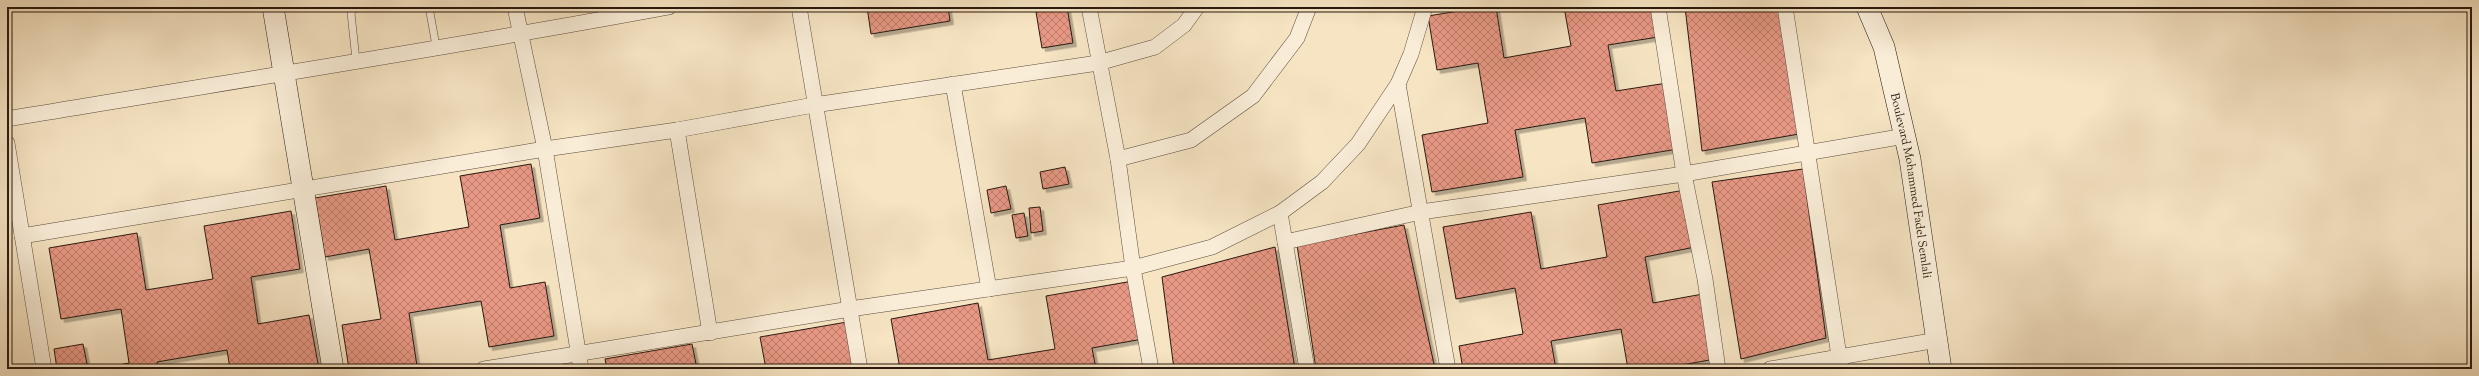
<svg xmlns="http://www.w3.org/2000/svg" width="2479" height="376" font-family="'Sorts Mill Goudy',serif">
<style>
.building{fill:url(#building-cross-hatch);stroke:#28190f;filter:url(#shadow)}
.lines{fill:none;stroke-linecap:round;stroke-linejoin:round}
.lane-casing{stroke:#5c4c3c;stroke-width:8}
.street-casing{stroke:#5c4c3c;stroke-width:16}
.secondary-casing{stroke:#28190f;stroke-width:22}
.lane{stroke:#f9edd8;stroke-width:7}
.street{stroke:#f9edd8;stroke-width:15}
.secondary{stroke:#f9edd8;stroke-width:21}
.labels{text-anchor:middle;stroke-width:4;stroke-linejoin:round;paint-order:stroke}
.street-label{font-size:12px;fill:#28190f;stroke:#f9edd8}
</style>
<defs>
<pattern id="building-cross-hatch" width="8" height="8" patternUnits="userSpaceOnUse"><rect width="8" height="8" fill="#e89885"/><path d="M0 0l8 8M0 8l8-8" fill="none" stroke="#bc7b6b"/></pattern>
<filter id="shadow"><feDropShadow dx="3.5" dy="3.5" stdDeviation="0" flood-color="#0004"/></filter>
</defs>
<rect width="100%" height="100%" fill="#f6e4c3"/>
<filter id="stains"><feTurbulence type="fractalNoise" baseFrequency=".005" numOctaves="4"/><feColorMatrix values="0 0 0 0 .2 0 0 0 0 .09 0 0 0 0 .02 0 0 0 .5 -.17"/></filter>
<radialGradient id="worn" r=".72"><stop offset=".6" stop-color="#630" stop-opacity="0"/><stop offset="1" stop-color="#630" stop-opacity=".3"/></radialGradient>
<!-- building -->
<g class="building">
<polygon points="867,7 948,7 950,21 871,34"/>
<polygon points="1067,7 1073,43 1042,48 1036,12"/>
<polygon points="1483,7 1496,7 1504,58 1571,46 1564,7 1653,7 1658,37 1608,45 1616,91 1667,83 1678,149 1592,163 1585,118 1515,130 1523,177 1432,192 1422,135 1488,123 1478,63 1437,70 1428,16"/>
<polygon points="1685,7 1779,7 1799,134 1702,151"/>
<polygon points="531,164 540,218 500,225 510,288 545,282 554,336 489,347 481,301 409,313 417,366 401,369 349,369 342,325 381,319 369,249 325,257 315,198 386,186 395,240 469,227 460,176"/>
<polygon points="1065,167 1069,184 1043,189 1040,172"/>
<polygon points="1803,169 1826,338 1741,359 1712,182"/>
<polygon points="1006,186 1011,209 991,213 987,190"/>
<polygon points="1685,190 1695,247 1645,257 1653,303 1703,294 1715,359 1660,369 1628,369 1621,329 1551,341 1556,369 1463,369 1459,346 1523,334 1515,288 1456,299 1443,227 1531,212 1541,269 1607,257 1598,205"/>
<polygon points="1040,207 1043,231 1031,233 1029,208"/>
<polygon points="291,211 300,269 251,277 258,324 309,315 319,369 230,369 227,350 157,362 158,369 97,369 129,363 121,309 61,319 49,248 137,233 146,290 213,279 204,226"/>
<polygon points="1024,213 1028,236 1016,238 1012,215"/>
<polygon points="1404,225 1435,369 1316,369 1297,245"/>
<polygon points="1275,247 1295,369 1174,369 1162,277"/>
<polygon points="1133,281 1143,339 1092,348 1096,369 900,369 891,319 978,303 988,360 1055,349 1046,296"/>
<polygon points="847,322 855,369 766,369 760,337"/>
<polygon points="83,344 88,369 57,369 54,349"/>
<polygon points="692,344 697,369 607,369 605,359"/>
</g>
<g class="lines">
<!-- lane casing -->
<g class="lane-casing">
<g id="lane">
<polyline points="355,7 351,13 356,60"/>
<polyline points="429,7 436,46"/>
</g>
</g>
<!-- street casing -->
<g class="street-casing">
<g id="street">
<polyline points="515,7 545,149 581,369"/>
<polyline points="799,7 860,369"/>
<polyline points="1089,7 1118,159 1133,268 1151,369"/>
<polyline points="1658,7 1684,174 1705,279 1718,369"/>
<polyline points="1785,7 1841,369"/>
<polyline points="953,84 989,289"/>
<polyline points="1398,84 1448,369"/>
<path d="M 7,119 C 228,82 449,48 669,7"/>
<polyline points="677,130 710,333"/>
<polyline points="7,143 44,369"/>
<polyline points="1118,159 1191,140 1253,96 1297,38 1309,7"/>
<polyline points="1280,213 1307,369"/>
<polyline points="22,236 545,149 677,130 814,105 1098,63 1155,47 1184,25 1197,7"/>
<polyline points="1285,242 1421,212 1684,174 1905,136"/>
<polyline points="484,369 850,309 1133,268 1212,247 1280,213 1322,182 1358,144 1398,84 1411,54 1425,7"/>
<polyline points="1770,369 1937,340"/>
</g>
</g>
<!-- secondary casing -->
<g class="secondary-casing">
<g id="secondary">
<polyline points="273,7 333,369"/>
<path id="s1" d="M 1867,7 L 1884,47 L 1910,159 L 1941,369"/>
</g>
</g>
<!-- lane -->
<use href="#lane" class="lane"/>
<!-- street -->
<use href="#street" class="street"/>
<!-- secondary -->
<use href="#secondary" class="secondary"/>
</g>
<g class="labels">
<!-- street labels -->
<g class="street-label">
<text dy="4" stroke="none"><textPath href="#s1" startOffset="185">Boulevard Mohammed Fadel Semlali</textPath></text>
</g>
</g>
<!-- margin -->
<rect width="2479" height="376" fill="none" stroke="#f6e4c3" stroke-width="24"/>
<rect x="8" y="8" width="2463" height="360" fill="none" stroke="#28190f" stroke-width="2"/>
<rect x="12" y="12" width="2455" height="352" fill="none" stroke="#28190f"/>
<rect width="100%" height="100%" filter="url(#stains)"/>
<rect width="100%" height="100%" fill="url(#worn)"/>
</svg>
